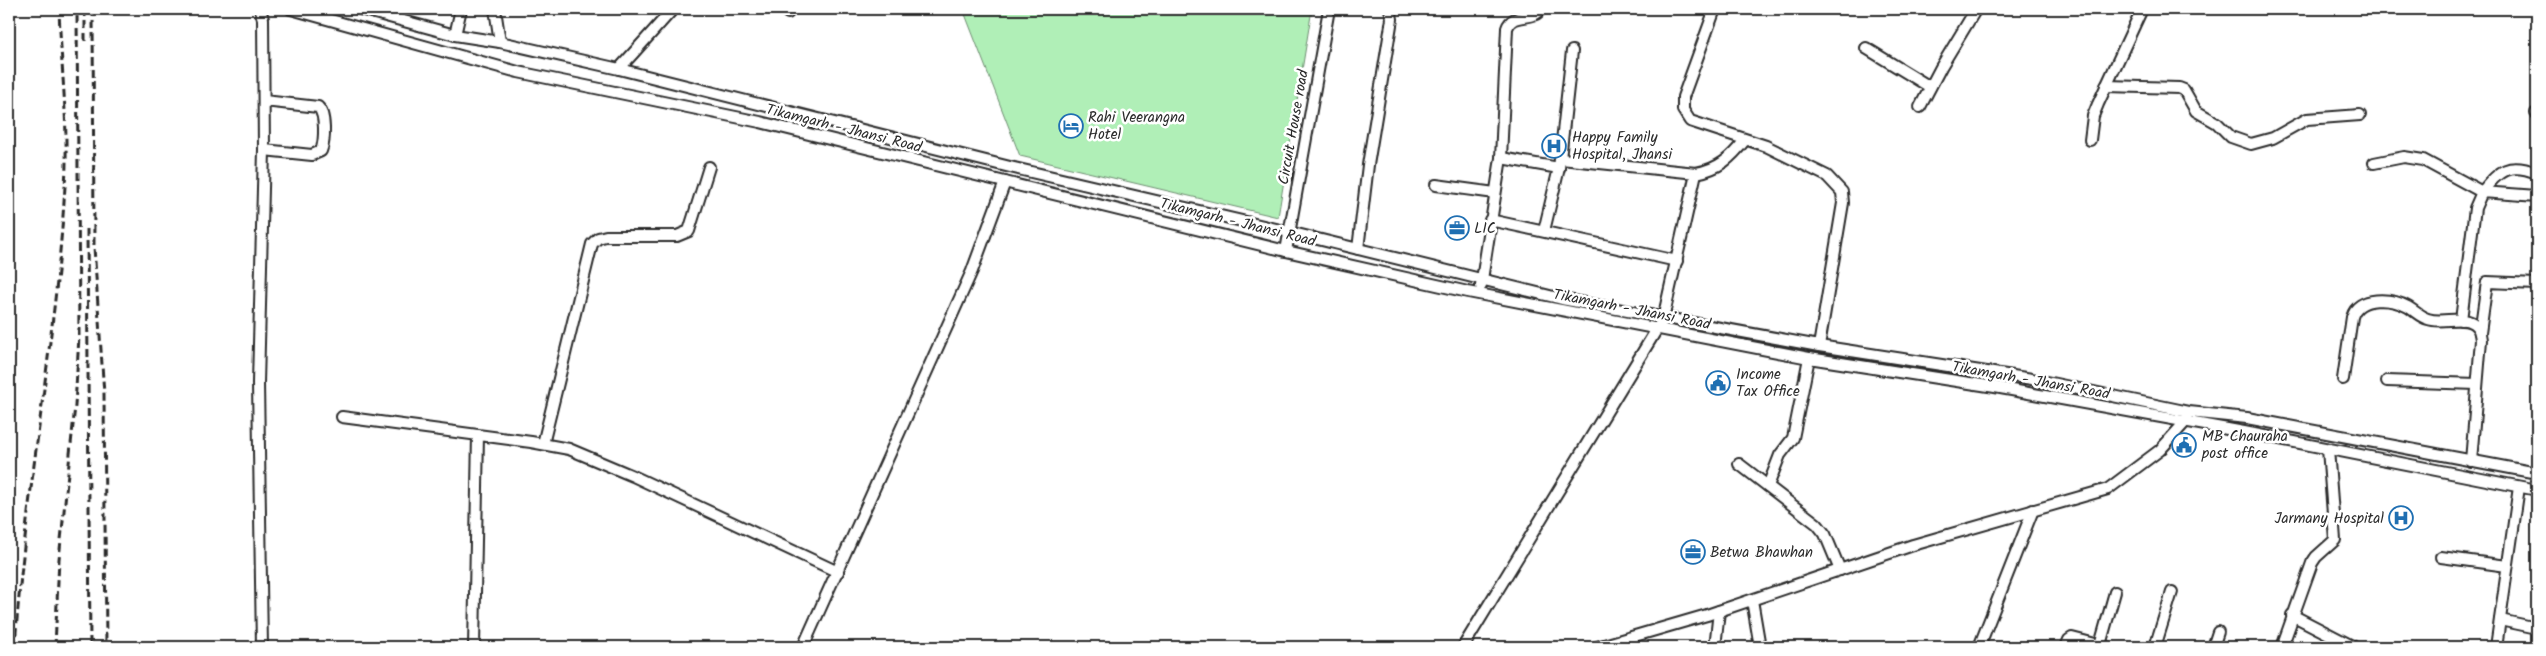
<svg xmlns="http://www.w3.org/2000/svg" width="2546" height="656" font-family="Kalam,sans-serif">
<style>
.park{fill:#b0efb7;stroke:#6e8d71}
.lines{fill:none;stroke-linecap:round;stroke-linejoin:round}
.minor-casing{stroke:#2b2b2b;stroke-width:14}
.minor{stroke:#fff;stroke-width:10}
.rail{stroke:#2b2b2b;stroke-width:3;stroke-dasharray:8 4;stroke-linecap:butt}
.labels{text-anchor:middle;stroke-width:5;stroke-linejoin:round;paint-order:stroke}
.poi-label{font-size:15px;fill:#2b2b2b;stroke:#fff;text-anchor:start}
.street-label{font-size:15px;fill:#2b2b2b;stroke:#fff}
</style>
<rect width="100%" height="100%" fill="#fff"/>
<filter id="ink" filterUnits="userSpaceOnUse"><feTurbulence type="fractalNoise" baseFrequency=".02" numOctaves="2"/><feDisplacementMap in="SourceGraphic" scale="10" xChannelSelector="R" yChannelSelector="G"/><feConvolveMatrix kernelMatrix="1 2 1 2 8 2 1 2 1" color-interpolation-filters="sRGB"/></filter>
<g filter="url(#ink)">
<!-- park -->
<polygon class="park" points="963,9 1312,9 1278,217 1020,156"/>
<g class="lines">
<!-- minor casing -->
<g class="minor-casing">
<g id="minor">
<polyline points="260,9 263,19 264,150 258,383 262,647"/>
<polyline points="291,9 518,72 760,122 1286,251 1468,292 1809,358 1995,387 2244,432 2537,490"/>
<polyline points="360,9 455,35 500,42 619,69 1010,167 1289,232 1562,299 1819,346 2032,379 2189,412 2247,418 2537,473"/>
<polyline points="495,9 500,42"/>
<polyline points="1715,9 1683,97 1683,110 1690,121 1766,146 1827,176 1842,192 1843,203 1819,346"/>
<polyline points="788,13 791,9"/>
<polyline points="455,35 461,9"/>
<polyline points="1866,48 1930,87"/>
<polyline points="619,69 673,9"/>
<polyline points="2106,86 2179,88 2184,90 2196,111 2217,123 2231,137 2251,144 2273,138 2307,119 2360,115"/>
<polyline points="1920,107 1941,67 1976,9"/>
<polyline points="2536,113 2537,113"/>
<polyline points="2090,140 2093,116 2098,104 2142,9"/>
<path d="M 264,150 L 312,155 L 321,151 C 325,141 326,114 318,107 L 264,101"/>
<polyline points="1501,158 1559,168 1572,51"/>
<path d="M 1561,159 L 1696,173 C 1719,169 1731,158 1745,140"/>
<path d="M 2374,163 L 2404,157 L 2423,160 L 2482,192 C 2499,170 2509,162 2537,173"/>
<polyline points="1436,185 1495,193"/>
<polyline points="1490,220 1677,261"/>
<polyline points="1544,231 1559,168"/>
<polyline points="1358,249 1368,165 1392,19 1390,9"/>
<polyline points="1286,251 1329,9"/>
<path d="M 1481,286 L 1501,158 L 1507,28 C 1513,11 1533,22 1541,9"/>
<polyline points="2461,320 2475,208 2482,192 2537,196"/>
<polyline points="2480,333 2487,282 2537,284"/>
<path d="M 2343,379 L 2352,317 C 2358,295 2392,298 2408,307 C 2415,311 2420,317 2428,319 C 2442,324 2460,315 2473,323 C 2480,328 2480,333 2481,340 L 2471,461"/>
<polyline points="2387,381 2477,384"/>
<polyline points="342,417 531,442 569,449 633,476 838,572"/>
<polyline points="543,444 592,244 598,238 606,236 677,236 689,231 709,167"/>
<polyline points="1739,464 1817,524 1825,534 1840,570"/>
<polyline points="1768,486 1780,455 1793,438 1809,358"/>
<polyline points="2441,557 2507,566"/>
<polyline points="1752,600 1760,647"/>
<polyline points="2292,615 2354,647"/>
<polyline points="2500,620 2537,628"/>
<polyline points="2100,645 2115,592"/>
<polyline points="474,647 478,435"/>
<polyline points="803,647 972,271 1005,182"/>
<polyline points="1463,647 1663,319 1696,173"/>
<polyline points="1597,647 1707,615 1913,545 2108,489 2160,450 2187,420"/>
<polyline points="1715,647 1719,611"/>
<polyline points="1979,647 2033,510"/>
<polyline points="2066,647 2069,640 2072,638 2107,647"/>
<polyline points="2155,647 2172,592"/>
<polyline points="2213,647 2218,632"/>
<polyline points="2282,647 2312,563 2316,557 2335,540 2328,449"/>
<polyline points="2496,647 2519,487"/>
</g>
</g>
<!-- minor -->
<use href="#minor" class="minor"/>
<!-- rail -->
<g class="rail">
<polyline points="85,9 85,44"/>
<polyline points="93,9 94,247 104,394 106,647"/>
<polyline points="87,229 90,647"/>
<path d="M 15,647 C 25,493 56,340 65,186 C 69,127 61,68 59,9"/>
<polyline points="55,647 59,559 75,406 79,336 77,9"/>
</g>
</g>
</g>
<!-- icons -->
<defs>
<g id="hotel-ring" transform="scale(1.25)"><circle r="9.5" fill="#fff" stroke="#1f6fb2" stroke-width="1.5"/><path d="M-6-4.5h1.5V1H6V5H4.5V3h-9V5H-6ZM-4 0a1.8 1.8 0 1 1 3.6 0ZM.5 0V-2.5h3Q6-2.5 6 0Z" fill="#1f6fb2"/></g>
<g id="hospital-ring" transform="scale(1.25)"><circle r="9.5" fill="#fff" stroke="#1f6fb2" stroke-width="1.5"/><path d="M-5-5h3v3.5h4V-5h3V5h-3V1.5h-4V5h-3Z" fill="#1f6fb2"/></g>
<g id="office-ring" transform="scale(1.25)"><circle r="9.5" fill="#fff" stroke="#1f6fb2" stroke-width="1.5"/><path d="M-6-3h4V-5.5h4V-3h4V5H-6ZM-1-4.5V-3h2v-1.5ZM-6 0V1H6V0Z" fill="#1f6fb2"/></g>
<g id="civic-ring" transform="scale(1.25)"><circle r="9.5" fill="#fff" stroke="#1f6fb2" stroke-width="1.5"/><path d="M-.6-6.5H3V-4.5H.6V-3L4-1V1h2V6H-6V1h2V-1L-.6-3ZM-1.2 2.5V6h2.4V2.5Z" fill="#1f6fb2"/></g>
</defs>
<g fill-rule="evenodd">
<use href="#hotel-ring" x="1071" y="126"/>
<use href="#hospital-ring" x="1554" y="146"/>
<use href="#office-ring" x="1457" y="228"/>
<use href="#civic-ring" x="1718" y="383"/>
<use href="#civic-ring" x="2184" y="445"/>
<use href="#hospital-ring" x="2401" y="518"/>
<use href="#office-ring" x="1693" y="552"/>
</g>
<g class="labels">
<!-- poi labels -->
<g class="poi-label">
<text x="1088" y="122">Rahi Veerangna<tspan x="1088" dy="17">Hotel</tspan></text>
<text x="1572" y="142">Happy Family<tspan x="1572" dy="17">Hospital, Jhansi</tspan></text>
<text x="1474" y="233">LIC</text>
<text x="1736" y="379">Income<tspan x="1736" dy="17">Tax Office</tspan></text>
<text x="2202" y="441">MB Chauraha<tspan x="2202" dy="17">post office</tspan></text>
<text x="2384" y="523" text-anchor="end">Jarmany Hospital</text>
<text x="1710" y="557">Betwa Bhawhan</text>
</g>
<!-- street labels -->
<g class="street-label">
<text transform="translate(1293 127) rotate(-80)" y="5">Circuit House road</text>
<text transform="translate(844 128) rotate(14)" y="5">Tikamgarh - Jhansi Road</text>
<text transform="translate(1238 222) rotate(14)" y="5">Tikamgarh - Jhansi Road</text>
<text transform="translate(1632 309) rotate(11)" y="5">Tikamgarh - Jhansi Road</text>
<text transform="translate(2031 380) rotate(10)" y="5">Tikamgarh - Jhansi Road</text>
</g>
</g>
<!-- margin -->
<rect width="2546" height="656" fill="none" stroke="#fff" stroke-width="30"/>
<rect x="15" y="15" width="2516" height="626" fill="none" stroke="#2b2b2b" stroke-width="2" filter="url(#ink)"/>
</svg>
